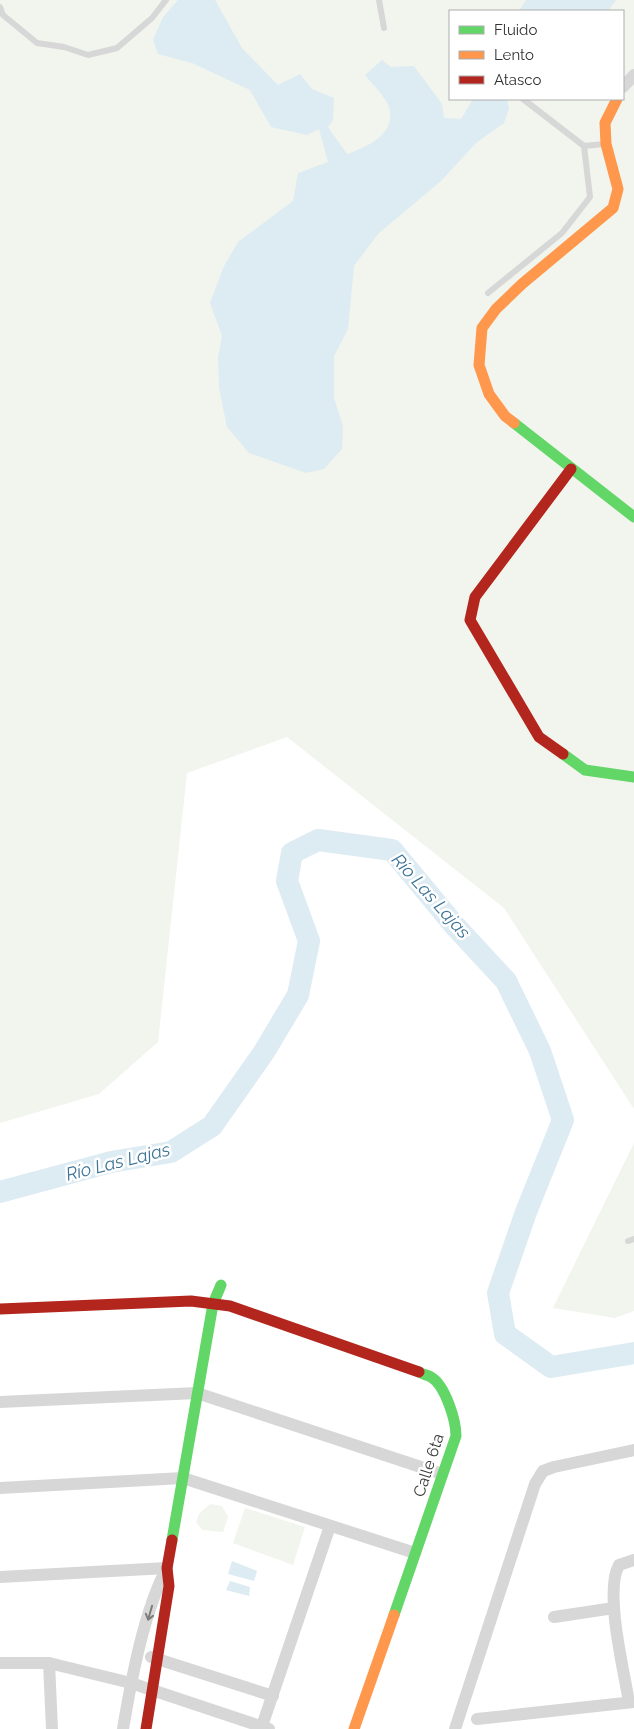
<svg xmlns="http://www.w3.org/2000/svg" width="634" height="1729" font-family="Raleway,sans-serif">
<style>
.green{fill:#f1f5ed;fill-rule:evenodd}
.water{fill:#ddebf3}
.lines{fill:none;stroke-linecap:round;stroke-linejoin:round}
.river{stroke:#ddebf3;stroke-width:22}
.lane{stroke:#d7d7d7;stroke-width:6}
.street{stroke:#d7d7d7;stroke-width:12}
.fast{stroke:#63d668;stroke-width:11}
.slow{stroke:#ff974d;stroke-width:11}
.jam{stroke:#b3261e;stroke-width:11}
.oneway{stroke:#7d7d7d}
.labels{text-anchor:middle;stroke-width:5;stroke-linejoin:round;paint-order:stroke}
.street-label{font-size:16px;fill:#333;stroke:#fff}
.water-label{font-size:18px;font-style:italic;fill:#3f7597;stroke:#fff}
</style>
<rect width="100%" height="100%" fill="#fff"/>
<!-- green -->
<g class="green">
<path d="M 0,0 L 634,0 L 634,1109 L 504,908 L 287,737 L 187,773 L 158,1042 L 99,1094 L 0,1123 ZM 450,11 L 623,11 L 623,99 L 450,99 Z"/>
<polygon points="634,1143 634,1311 615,1318 553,1308"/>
<polygon points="210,1504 222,1506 228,1517 223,1532 202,1530 196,1522 199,1514"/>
<polygon points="245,1508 305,1527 293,1565 233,1543"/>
</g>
<!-- water -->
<g class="water">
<path d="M 178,0 L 215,0 L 242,48 L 278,85 L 300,74 L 312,89 L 334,98 L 333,120 L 328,127 L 347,154 C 367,147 397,134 389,107 C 385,96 372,84 365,75 L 382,60 L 391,67 L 414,66 L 442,104 L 444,118 L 461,119 L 473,99 L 507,99 L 509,109 L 504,123 L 476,143 L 441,181 L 378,234 L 354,266 L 348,329 L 334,356 L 334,398 L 343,426 L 342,449 L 324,469 L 306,473 L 249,453 L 227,427 L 219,388 L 218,358 L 222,336 L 210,303 L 224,266 L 238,242 L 293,201 L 298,173 L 328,162 L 319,129 L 307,135 L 271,127 L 250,90 L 192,63 L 158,54 L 153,40 L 163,17 Z"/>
<polygon points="526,0 616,0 608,11 519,11"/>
<polygon points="232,1561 257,1571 254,1581 228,1574"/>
<polygon points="230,1581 250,1587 249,1596 226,1590"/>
</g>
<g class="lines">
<!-- river -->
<polyline class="river" points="0,1192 111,1162 171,1152 212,1126 264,1052 298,995 309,941 287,881 292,853 318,840 392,850 455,926 506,981 540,1051 563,1120 526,1212 498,1293 505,1334 551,1367 634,1353"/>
<!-- lane -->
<g class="lane">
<polyline points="379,0 384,28"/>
<polyline points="0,7 3,15 37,43 64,47 88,55 117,48 152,18 166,0"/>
<polyline points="523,99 584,146 604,144"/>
<polyline points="488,293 562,233 590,197 584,146"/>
<polyline points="628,1241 634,1239"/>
</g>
<!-- street -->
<g class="street">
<polyline points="623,87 634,75"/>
<polyline points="0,1402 197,1393 442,1474"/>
<polyline points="0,1488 183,1478 415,1553"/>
<polyline points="0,1577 167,1568"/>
<polyline points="554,1617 614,1608"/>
<polyline points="151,1657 273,1696"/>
<polyline points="0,1663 49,1663 131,1683 269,1729"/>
<polyline points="49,1663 52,1729"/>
<path d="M 629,1702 C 624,1671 604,1591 619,1565 L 634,1560"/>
<polyline points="477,1719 634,1702"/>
<path d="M 123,1729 C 131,1681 144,1610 167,1568"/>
<polyline points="261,1729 330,1526"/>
<polyline points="455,1729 535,1484 543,1471 554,1467 634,1450"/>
</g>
<!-- fast -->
<g class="fast">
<polyline points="514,423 634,517"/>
<polyline points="563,754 585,770 634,777"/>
<polyline points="172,1540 213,1304 221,1285"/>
<path d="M 394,1615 L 456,1436 C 456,1420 445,1385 431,1377 C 427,1375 422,1374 419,1372"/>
</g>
<!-- slow -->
<g class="slow">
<polyline points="514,423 505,416 489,394 479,365 482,328 496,309 522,284 613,208 618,189 606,144 605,123 617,99"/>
<polyline points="354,1729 394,1615"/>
</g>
<!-- jam -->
<g class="jam">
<polyline points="563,754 539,737 470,620 475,597 571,469"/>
<polyline points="0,1309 191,1301 230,1306 419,1372"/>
<polyline points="146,1729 169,1586 167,1568 172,1540"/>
</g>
</g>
<!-- one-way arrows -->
<defs><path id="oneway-shaft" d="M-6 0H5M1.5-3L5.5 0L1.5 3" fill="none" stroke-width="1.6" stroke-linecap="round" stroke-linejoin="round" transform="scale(1.25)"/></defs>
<use class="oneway" href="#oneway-shaft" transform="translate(150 1613) rotate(106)"/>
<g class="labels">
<!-- street labels -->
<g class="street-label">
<text transform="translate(428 1465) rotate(-72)" y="6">Calle 6ta</text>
</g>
<!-- water labels -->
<g class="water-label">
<text transform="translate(431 896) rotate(48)" y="6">Río Las Lajas</text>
<text transform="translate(118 1162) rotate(-14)" y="6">Río Las Lajas</text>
</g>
</g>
<!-- legend -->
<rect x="449" y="10" width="175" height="90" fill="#ffffff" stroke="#adadad"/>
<rect x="459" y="26" width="25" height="8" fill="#63d668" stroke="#adadad"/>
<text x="494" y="35" font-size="15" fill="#333333">Fluido</text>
<rect x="459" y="51" width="25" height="8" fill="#ff974d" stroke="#adadad"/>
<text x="494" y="60" font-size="15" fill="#333333">Lento</text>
<rect x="459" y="76" width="25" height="8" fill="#b3261e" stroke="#adadad"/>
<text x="494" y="85" font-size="15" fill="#333333">Atasco</text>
</svg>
